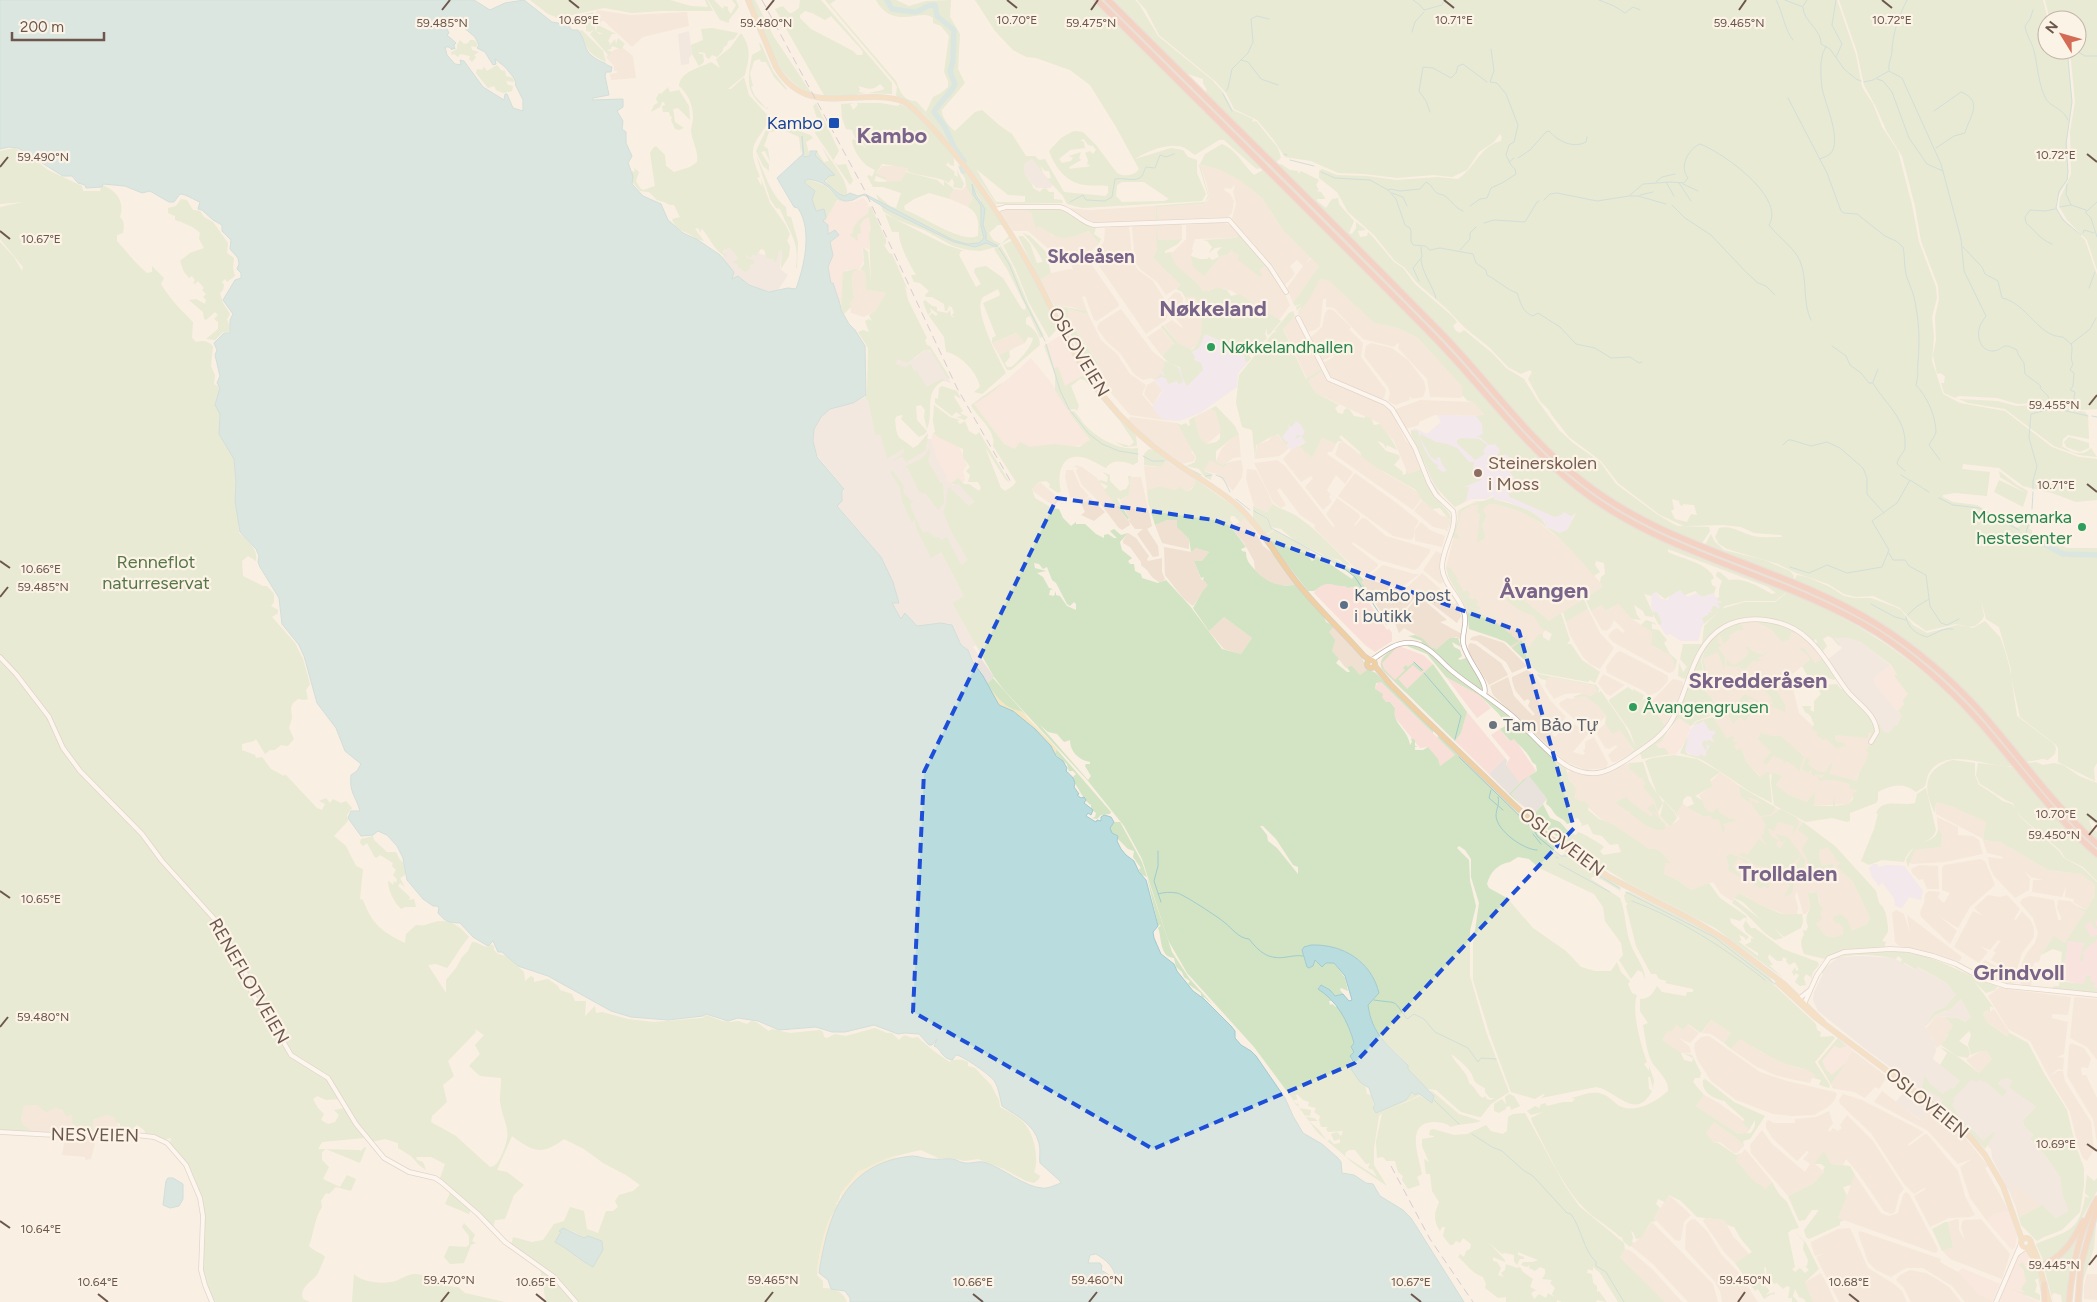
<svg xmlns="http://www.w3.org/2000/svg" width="2097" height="1302" font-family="Figtree,sans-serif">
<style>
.residential{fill:#efe0d1}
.commercial{fill:#f8dfd7}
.industrial{fill:#e8e1dc}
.education{fill:#ecdff5}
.medical{fill:#f5d6dc}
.green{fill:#d2e4c3;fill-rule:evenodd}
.sand{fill:#f4e6c0}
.water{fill:#b9dcdf;stroke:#a1cbd0;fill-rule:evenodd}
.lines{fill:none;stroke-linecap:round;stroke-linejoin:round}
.stream{stroke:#a1cbd0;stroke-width:1}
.river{stroke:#b9dcdf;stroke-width:5.5}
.tertiary-casing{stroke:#c7b6ab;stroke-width:5.5}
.primary-casing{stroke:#d6d0cd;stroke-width:6}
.trunk-casing{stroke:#d6d0cd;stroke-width:7}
.motorway-casing{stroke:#d6d0cd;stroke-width:8}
.tertiary{stroke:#fff;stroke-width:4}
.primary{stroke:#f0cfa2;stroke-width:4.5}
.trunk{stroke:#eec0a1;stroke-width:5}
.motorway{stroke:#ecb0a0;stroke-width:5.5}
.rail{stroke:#b1a3c0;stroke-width:1;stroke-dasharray:8 5;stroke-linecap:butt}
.marked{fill:none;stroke:#1d4ed8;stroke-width:4;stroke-dasharray:10 6;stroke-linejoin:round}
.ticks{fill:none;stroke:#6d564c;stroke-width:2}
.transit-dot{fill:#1a4fb4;stroke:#fcf3e7;stroke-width:2}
.leisure-dot{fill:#2e9e5b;stroke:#fcf3e7;stroke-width:2}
.education-dot{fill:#8d6e63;stroke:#fcf3e7;stroke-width:2}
.service-dot{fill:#5c6f8a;stroke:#fcf3e7;stroke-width:2}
.worship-dot{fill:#6b7280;stroke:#fcf3e7;stroke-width:2}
.labels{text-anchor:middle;stroke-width:4.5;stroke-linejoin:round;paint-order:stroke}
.transit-label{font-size:18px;fill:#164399;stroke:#fcf3e7;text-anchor:end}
.leisure-label{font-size:18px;fill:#27864d;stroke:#fcf3e7;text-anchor:start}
.street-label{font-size:18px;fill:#6d564c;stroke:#fcf3e7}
.education-label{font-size:18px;fill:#785e54;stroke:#fcf3e7;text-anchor:start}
.park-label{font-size:18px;fill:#587748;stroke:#fcf3e7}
.service-label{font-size:18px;fill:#4e5e75;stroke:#fcf3e7;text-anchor:start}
.worship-label{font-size:18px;fill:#5b616d;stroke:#fcf3e7;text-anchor:start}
.neighbourhood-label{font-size:19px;font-weight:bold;fill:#7a6489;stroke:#fcf3e7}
.district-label{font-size:22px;font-weight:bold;fill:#7a6489;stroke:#fcf3e7}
.ticks-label{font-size:12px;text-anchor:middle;fill:#6d564c;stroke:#fcf3e7;stroke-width:4.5;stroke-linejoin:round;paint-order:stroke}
</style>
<rect width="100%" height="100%" fill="#f9efe2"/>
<!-- residential -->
<g class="residential">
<polygon points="597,10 631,15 687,12 689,26 643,37 632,47 604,21 597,21 598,18 595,14"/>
<polygon points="622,47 633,56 636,78 611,80 610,74 617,73 617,71 614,71 614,66 606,57 614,50"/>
<polygon points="1200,164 1220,170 1239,180 1262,198 1279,224 1311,257 1305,264 1312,258 1318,264 1319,266 1293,303 1287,288 1303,266 1297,260 1290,266 1295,274 1285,285 1274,267 1232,219 1236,203 1233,192 1235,186 1234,185 1231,189 1225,188 1224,190 1230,194 1234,201 1232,213 1228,217 1158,220 1157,207 1204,204 1208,200 1209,197 1207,185"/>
<polygon points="882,166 904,166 908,168 901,181 887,182 885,178 876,173"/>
<polygon points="966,186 974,200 968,207 950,199 950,196 954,189 962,190"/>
<polygon points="1156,206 1156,220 1095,223 1085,219 1070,208 1088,210"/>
<polygon points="1005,209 1023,209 1031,212 1039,225 1053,236 1081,234 1089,231 1099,244 1091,251 1073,255 1065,255 1051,251 1028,231 1013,231 1001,212"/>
<polygon points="1222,222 1232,226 1239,235 1236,238 1195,239 1192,249 1193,251 1191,255 1194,262 1193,267 1204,275 1222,255 1229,255 1232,250 1239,255 1260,257 1281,286 1290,305 1279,320 1232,291 1218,287 1208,291 1203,291 1196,282 1167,258 1167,252 1173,252 1186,239 1186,225"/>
<polygon points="1180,224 1182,226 1182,239 1168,240 1168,242 1157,241 1157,249 1153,258 1182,285 1166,295 1157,282 1140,269 1135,262 1132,228 1134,226"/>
<polygon points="1126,226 1129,227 1130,234 1132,260 1129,263 1134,264 1138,270 1153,281 1165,300 1169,310 1166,320 1146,334 1095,260 1097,254 1104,250 1101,246 1104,241 1105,228"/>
<polygon points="1085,255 1119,304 1119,306 1097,321 1094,320 1085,296 1082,297 1087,311 1086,312 1072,307 1054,305 1040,280 1051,273 1070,269 1073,270 1070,258"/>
<polygon points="858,270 865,271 866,290 886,293 876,310 864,317 851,313 850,302 854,296 852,282 853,272"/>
<polygon points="1320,279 1329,281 1374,323 1398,328 1418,338 1463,386 1462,397 1459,398 1430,397 1427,379 1398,348 1399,344 1398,343 1394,347 1363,339 1334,308 1326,307 1326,299 1323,299 1320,326 1315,330 1308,332 1298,313"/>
<polygon points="1175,292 1180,293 1183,298 1182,309 1187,304 1185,297 1195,297 1202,312 1202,328 1198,344 1190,350 1178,343 1164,325 1172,320 1182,328 1183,327 1172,314 1168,299"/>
<polygon points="1068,309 1088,314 1101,340 1117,354 1130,374 1146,385 1142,394 1163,420 1130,415 1100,380 1097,382 1088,369 1098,362 1068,318"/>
<polygon points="1121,309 1153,352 1165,361 1162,372 1155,380 1151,378 1143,380 1134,374 1120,353 1107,342 1097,328 1099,323"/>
<polygon points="1328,309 1333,310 1351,327 1349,329 1363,343 1361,357 1386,390 1384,398 1381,399 1336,380 1328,373 1323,363 1334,357 1333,355 1322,361 1311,337 1322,327 1325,313"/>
<polygon points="1295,316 1321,369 1307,379 1283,328"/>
<polygon points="1161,328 1174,345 1162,356 1147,337"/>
<polygon points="1016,333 1025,343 999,355 992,343"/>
<polygon points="1371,343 1392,348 1408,360 1424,381 1426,389 1423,397 1412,399 1411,397 1409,397 1410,400 1395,405 1388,401 1390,393 1388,387 1364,356 1366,346"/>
<polygon points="1322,371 1333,383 1384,404 1390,410 1406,441 1412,446 1421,469 1408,474 1394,441 1379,423 1316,393 1308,381"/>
<polygon points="1154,381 1162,390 1153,405 1144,394 1147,385"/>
<polygon points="1420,400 1473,402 1486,416 1435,415 1419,422 1419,425 1406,429 1396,412 1396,409"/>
<polygon points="1210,409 1215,411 1221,428 1220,433 1207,444 1200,438 1194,417"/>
<polygon points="1131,417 1177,423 1193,449 1191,452 1195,457 1194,461 1182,464 1144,435 1128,419"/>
<polygon points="1277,434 1289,448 1285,452 1279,456 1255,459 1257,444 1268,441 1273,435"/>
<polygon points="1239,435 1241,457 1233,458 1223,466 1216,461 1222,448 1234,437"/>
<polygon points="1322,438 1336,444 1332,452 1328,452 1327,454 1353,472 1345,484 1336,475 1327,490 1331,495 1329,496 1332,502 1323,510 1305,487 1313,478 1311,476 1301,482 1293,472 1295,470 1292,471 1283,459 1295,446 1299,446 1312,458"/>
<polygon points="1344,442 1383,472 1418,492 1421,499 1413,510 1335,455 1339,443"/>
<polygon points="1210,459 1223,467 1234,461 1241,460 1243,469 1242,477 1233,491 1217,474 1204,471"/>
<polygon points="1277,460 1285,466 1333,527 1335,526 1326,514 1337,498 1359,514 1360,517 1354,525 1355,526 1362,518 1365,518 1386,536 1430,549 1430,552 1418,568 1414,570 1379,560 1353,542 1352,544 1378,564 1377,567 1366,576 1361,574 1314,528 1315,525 1300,515 1280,488 1277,490 1286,505 1281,508 1273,502 1254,463"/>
<polygon points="1166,461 1196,480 1194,484 1195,486 1187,491 1180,488 1175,490 1161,486 1147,490 1144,466 1161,467"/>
<polygon points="1076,465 1082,467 1096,477 1128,521 1130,519 1120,501 1129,495 1131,477 1141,477 1152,526 1147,529 1158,546 1159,556 1153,557 1137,534 1143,529 1135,529 1129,521 1130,525 1122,530 1118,527 1100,503 1082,485 1076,471 1078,468 1074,467"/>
<polygon points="1247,469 1256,470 1266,489 1273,504 1267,512 1254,506 1246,479"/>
<polygon points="1066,470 1073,470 1080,486 1089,496 1083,501 1074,497 1070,498 1065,477"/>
<polygon points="1355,473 1398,504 1419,521 1415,528 1414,537 1411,540 1393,536 1338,496"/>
<polygon points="1040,482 1056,496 1061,497 1062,499 1060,498 1054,506 1034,492 1032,489"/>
<polygon points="1090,497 1105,512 1094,521 1081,515 1085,512 1081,503"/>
<polygon points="1493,497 1495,500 1531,516 1561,540 1574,552 1604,587 1549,621 1548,627 1523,659 1506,642 1498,639 1468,613 1449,578 1446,567 1458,520 1457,511 1476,501 1487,501"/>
<polygon points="1422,500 1440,515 1450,518 1447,530 1433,527 1414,511"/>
<polygon points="1244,519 1254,529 1263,546 1272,553 1296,585 1278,585 1266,581 1255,570 1254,561 1244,543 1231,527"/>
<polygon points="1167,520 1178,520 1181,531 1189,539 1189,549 1162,543 1155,525"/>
<polygon points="1421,522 1430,530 1445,536 1442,547 1415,541 1415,530"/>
<polygon points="1128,533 1136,538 1143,548 1149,556 1147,559 1148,561 1162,558 1162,572 1165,579 1163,581 1160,583 1152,577 1147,570 1141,565 1141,562 1130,547 1123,543 1123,540"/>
<polygon points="1164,547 1191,552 1196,548 1209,552 1202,561 1194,561 1201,579 1209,585 1193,606 1183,598 1165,575"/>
<polygon points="1436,551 1442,554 1444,581 1440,584 1423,570"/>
<polygon points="1383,565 1414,574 1419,574 1401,588 1368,577"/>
<polygon points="1422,573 1445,593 1453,604 1457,603 1461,616 1457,623 1418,593 1419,590 1417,589 1415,593 1405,589"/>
<polygon points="1364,578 1416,594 1417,595 1394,622 1388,623 1374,601 1375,599 1361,582 1364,580"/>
<polygon points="1419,596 1447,620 1440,622 1462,634 1460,639 1456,637 1437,649 1431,647 1421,638 1404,628 1399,633 1395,623"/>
<polygon points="1603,604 1607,611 1618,604 1632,619 1652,632 1651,645 1660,650 1663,649 1669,655 1675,663 1675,669 1673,672 1669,673 1613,642 1608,636 1612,631 1617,628 1623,633 1625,631 1614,620 1611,627 1606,631 1602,630 1591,611"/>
<polygon points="1588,609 1600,633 1614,648 1600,669 1590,664 1583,657 1570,635 1566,622"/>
<polygon points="1224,617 1252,638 1241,654 1224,649 1209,631"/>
<polygon points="1757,619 1794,630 1808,641 1822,659 1815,663 1811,659 1790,676 1799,713 1837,749 1845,746 1845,743 1836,741 1835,735 1868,737 1868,733 1871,733 1877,737 1868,752 1866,770 1858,774 1855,789 1857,791 1848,804 1812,806 1809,803 1789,795 1776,785 1780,779 1771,773 1771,775 1764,775 1761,777 1746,761 1741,748 1737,750 1727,740 1713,717 1717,706 1706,691 1710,687 1702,661 1706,650 1704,647 1710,640 1737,623"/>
<polygon points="1334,626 1362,658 1367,671 1360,675 1352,667 1346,668 1332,651 1328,632"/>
<polygon points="1480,635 1504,643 1527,666 1512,673 1506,662 1499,657 1477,641 1470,640 1472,637"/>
<polygon points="1470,643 1475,644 1501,663 1508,675 1489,685 1469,652 1468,646"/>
<polygon points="1620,651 1663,673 1668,676 1668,681 1659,691 1649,696 1644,691 1607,673 1606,667 1616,653"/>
<polygon points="1527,670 1535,675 1550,700 1566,717 1552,734 1555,737 1569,722 1587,731 1589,733 1573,752 1583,755 1585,753 1583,750 1585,749 1585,742 1594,737 1608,763 1606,768 1586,770 1566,762 1493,695 1490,686 1508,677 1514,696 1533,716 1535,714 1528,706 1530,701 1528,699 1524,701 1515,690 1512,680 1512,677"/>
<polygon points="1603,674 1625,685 1610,696 1605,693 1598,683"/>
<polygon points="1550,677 1595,686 1597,691 1591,696 1585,695 1598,706 1606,716 1593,729 1574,719 1560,706 1559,703 1567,698 1573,699 1575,696 1581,695 1581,693 1565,694 1554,699 1545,686 1547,679"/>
<polygon points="1673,679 1682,681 1684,687 1665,726 1656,714 1655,712 1658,710 1652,701"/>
<polygon points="1606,723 1612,734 1620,729 1634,751 1616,762 1612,762 1608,755 1617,747 1616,745 1609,749 1605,748 1597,734 1598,730"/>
<polygon points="1629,763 1646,781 1646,790 1654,800 1660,817 1669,827 1680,819 1677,812 1683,804 1701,816 1705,806 1699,795 1711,787 1713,785 1710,781 1714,779 1720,772 1749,793 1803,822 1801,824 1808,838 1805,844 1805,854 1807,859 1819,857 1820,850 1828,846 1831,850 1833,856 1840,863 1838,867 1853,882 1870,918 1867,924 1852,932 1849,926 1843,934 1836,937 1826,936 1816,924 1821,907 1817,892 1808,893 1810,908 1806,914 1803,914 1797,891 1795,896 1798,907 1797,914 1786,915 1759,904 1739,893 1732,901 1721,894 1713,882 1691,890 1677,880 1664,874 1664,864 1649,849 1618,832 1614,825 1604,822 1588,807 1573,805 1571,782 1566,774 1571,770 1582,774 1601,775"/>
<polygon points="1936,802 1953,807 1987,822 1983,839 1936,814"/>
<polygon points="1937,817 1958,827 1958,835 1973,836 1979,840 1983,854 1945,862 1912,864 1908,862 1915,850 1940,847 1942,834 1938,829"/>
<polygon points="1983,840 2000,842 2048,870 2081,874 2095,885 2094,897 2086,910 2073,902 2074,899 2065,897 2066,886 2062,897 2032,892 2033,880 2043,880 2031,877 2024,871 2030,879 2029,890 2015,898 1994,876 1989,865 1988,857 2002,859 2003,857 1987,853"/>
<polygon points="1980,859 1985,861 1995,885 1970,907 1958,928 1939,916 1957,931 1950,944 1921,917 1920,912 1924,903 1925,894 1929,891 1940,892 1938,898 1944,903 1950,893 1942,890 1942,868 1944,865"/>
<polygon points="1919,865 1938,866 1939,889 1927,889 1923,879 1919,880 1912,873 1911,869"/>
<polygon points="1988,895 2000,897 2007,895 2020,909 2014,919 2016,920 2022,911 2031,921 2034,928 2034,937 2022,953 2017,969 2005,967 1991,960 1996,952 1993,951 2001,941 1998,940 1990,950 1980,946 1988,952 1979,963 1954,947 1973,911 1983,916 1974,908"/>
<polygon points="2030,896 2054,900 2058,920 2061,920 2061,917 2057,908 2058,900 2070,901 2085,912 2065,944 2054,937 2041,955 2039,962 2034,963 2031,986 2023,985 2020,983 2022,963 2026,954 2035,943 2038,933 2033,918 2020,903 2022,899"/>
<polygon points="1896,910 1904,914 1910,933 1907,915 1962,957 1960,961 1954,962 1918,949 1899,946 1895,942 1892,913"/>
<polygon points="1985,960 2001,969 2016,972 2017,982 2013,984 2004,983 1980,975 1981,964"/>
<polygon points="2000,987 2012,990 2071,997 2068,1015 2052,1014 2052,1018 2068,1022 2064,1054 2057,1057 2064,1058 2063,1070 2058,1069 2049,1077 2030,1041 2008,1029 1988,996"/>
<polygon points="2076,997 2097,999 2097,1060 2087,1047 2070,1038 2074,998"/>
<polygon points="1994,1009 2010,1033 2008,1036 1988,1023 1983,1015 1987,1010 1990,1012"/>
<polygon points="1940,1016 1945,1017 1953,1026 1947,1033 1948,1036 1941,1045 1936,1048 1933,1039 1925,1029 1936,1017"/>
<polygon points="1711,1020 1731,1033 1724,1043 1711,1034 1702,1033"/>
<polygon points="1687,1024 1699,1033 1690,1043 1679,1038 1690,1047 1691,1053 1678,1053 1662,1040 1668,1031 1676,1025 1683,1030"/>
<polygon points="1709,1036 1760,1072 1787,1081 1835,1092 1837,1094 1834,1101 1828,1107 1814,1115 1792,1116 1773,1114 1736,1100 1711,1081 1697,1059 1694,1048 1695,1043 1701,1037"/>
<polygon points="1740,1038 1761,1052 1791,1066 1808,1070 1815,1075 1814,1078 1812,1078 1810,1083 1795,1080 1775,1075 1757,1067 1731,1049"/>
<polygon points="2071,1043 2084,1048 2091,1059 2088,1068 2081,1067 2082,1075 2086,1075 2097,1098 2097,1143 2093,1119 2067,1076 2069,1046"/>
<polygon points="1852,1050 1887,1077 1879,1089 1875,1087 1865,1098 1854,1092 1836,1089 1831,1084 1843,1067"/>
<polygon points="1981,1051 1988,1051 1993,1058 1979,1073 1966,1060"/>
<polygon points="2058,1071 2063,1071 2065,1081 2091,1122 2094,1150 2087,1161 2083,1158 2078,1146 2070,1112 2049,1077"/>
<polygon points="1882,1091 1920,1120 1931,1108 1959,1130 1988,1166 1985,1168 2009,1211 1994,1214 1987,1221 1970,1198 1960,1167 1972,1159 1958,1164 1928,1131 1874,1102"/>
<polygon points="1843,1094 1862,1100 1924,1132 1908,1144 1909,1146 1925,1134 1927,1134 1958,1171 1965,1196 1975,1215 1970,1217 1949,1218 1930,1227 1914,1196 1926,1189 1924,1188 1914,1194 1904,1184 1871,1133 1840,1104 1839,1100"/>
<polygon points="1704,1095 1719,1103 1746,1123 1750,1129 1746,1134 1738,1134 1696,1106"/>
<polygon points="39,1105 55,1108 72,1115 72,1123 81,1132 92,1127 93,1120 107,1115 115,1118 119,1127 97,1135 91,1159 85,1160 85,1157 62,1155 65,1137 36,1133 22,1125 21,1121 24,1106"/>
<polygon points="1829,1111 1833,1123 1828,1130 1830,1132 1833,1128 1838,1131 1842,1128 1840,1125 1847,1115 1873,1141 1904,1189 1899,1195 1895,1212 1891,1214 1884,1211 1858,1173 1846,1159 1843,1165 1831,1164 1824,1152 1815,1164 1824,1172 1820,1177 1814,1183 1788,1196 1751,1153 1750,1145 1762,1130 1772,1144 1805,1172 1810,1164 1803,1159 1809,1152 1807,1151 1797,1161 1773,1139 1766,1128 1766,1123 1768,1120 1774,1123 1795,1123 1795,1119 1816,1117"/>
<polygon points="1714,1122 1735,1137 1744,1146 1737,1153 1734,1153 1720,1142 1714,1143 1706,1133"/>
<polygon points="1745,1149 1772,1182 1766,1190 1754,1181 1736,1160"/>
<polygon points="1855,1175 1881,1213 1889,1216 1898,1213 1903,1195 1906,1192 1909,1194 1938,1249 1937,1252 1935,1253 1838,1218"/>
<polygon points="2014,1184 2037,1201 2042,1205 2020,1217 2011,1195"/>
<polygon points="1669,1195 1691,1215 1684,1222 1681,1239 1679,1241 1675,1240 1654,1218"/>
<polygon points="1705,1218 1724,1220 1733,1236 1750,1255 1735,1263 1725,1253 1703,1221"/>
<polygon points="1695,1219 1707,1231 1721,1254 1738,1272 1758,1302 1722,1302 1720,1291 1715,1282 1685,1249 1686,1225 1690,1220"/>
<polygon points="1957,1219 1959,1220 1959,1230 1965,1241 1961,1227 1962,1222 1964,1220 1981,1219 2010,1254 2002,1279 1950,1259 1942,1250 1953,1247 1948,1222"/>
<polygon points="1652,1222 1713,1284 1718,1302 1688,1302 1653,1264 1631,1246 1641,1237"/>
<polygon points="1850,1228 1868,1268 1894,1284 1902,1291 1907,1302 1839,1302 1816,1257 1825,1253 1815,1256 1811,1244 1811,1242 1838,1229"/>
<polygon points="1860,1231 1941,1259 1940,1262 1958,1272 1980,1295 1993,1300 1992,1302 1965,1302 1952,1286 1923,1268 1906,1268 1891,1277 1876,1270 1868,1262 1858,1233"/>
<polygon points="1626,1249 1631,1251 1653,1270 1682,1302 1665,1302 1620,1257"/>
<polygon points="1910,1270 1926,1273 1935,1278 1949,1287 1961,1302 1911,1302 1904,1288 1896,1280 1900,1275"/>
<polygon points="1821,1273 1828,1286 1835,1302 1813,1302 1805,1282"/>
<polygon points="2087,1274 2097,1274 2097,1300 2084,1299 2084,1286"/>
</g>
<!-- commercial -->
<g class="commercial">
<polygon points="863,198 867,202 869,208 871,230 869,233 869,249 862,247 863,261 860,268 858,270 846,270 842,289 843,299 840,304 833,284 831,283 828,267 833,255 830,242 839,235 828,234 828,225 823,221 838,200 854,202"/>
<polygon points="1061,335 1084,375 1065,387 1058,367 1054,369 1047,344"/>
<polygon points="1031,358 1049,380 1090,441 1086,444 1064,448 1015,449 1004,444 974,404 1008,379"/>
<polygon points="933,433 937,434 939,437 949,439 959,446 967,465 963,471 965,480 962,483 951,484 947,481 936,457 931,441"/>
<polygon points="1326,583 1338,586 1345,585 1348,588 1358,586 1387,630 1389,629 1392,633 1392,641 1375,652 1365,645 1314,593 1316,589"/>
<polygon points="1399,646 1423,655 1433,664 1405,692 1384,672 1380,664 1382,658 1394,648"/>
<polygon points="1890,665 1897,674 1894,676 1908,694 1904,704 1898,711 1876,686 1874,678"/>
<polygon points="1446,677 1479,695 1491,708 1477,718"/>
<polygon points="1378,681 1381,682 1455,755 1440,766 1437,758 1427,747 1420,748 1393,715 1395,707 1390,702 1386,702 1375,689"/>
<polygon points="1467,712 1505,758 1489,774 1455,741 1461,733"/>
<polygon points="1679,718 1691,726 1685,742 1676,754 1663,755 1656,745 1662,741"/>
<polygon points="1500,729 1509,741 1514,738 1536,771 1520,783 1506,765 1510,758 1491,735"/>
<polygon points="1838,1038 1852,1049 1843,1067 1831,1084 1818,1062"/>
<polygon points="2009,1211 2017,1236 2015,1247 2012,1250 1987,1221 1994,1214"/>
<polygon points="2025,1252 2030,1253 2037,1268 2031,1289 2026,1296 2039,1302 1999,1302 2018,1257"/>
<polygon points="1962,1268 2000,1284 1993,1301 1980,1295 1958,1272"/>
</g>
<!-- industrial -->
<g class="industrial">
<polygon points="689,31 692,54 689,58 689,64 681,65 678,34"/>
<polygon points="1032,159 1053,185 1050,188 1036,188 1025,175 1024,164"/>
<polygon points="726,246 757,252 763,255 778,250 782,250 780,269 788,275 778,290 770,292 749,285 738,276 733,279 731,278 734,272 722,259"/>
<polygon points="927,349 932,353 951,383 943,381 936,384 931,392 930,401 922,385 895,363 897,358 905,361 915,358"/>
<polygon points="865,397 868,401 875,435 880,433 887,459 903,449 906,452 891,463 902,457 908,462 927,447 927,439 931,439 936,457 947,477 946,480 953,485 957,483 974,500 967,508 943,512 956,531 969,560 961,564 941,552 964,596 952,603 976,645 973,647 994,677 987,684 968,650 961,645 953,627 949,623 920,627 916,626 906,613 901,619 892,602 899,603 895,589 881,557 837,505 842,501 844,488 816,454 813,441 814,429 821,417 830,409 854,402"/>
<polygon points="1834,638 1848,638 1861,642 1890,665 1874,678 1876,686 1902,716 1899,722 1889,733 1883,731 1871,712 1854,695 1827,660 1842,648"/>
<polygon points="1505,758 1507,761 1506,765 1520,783 1509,794 1489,774"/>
<polygon points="1529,776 1547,799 1533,815 1511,794"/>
<polygon points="1862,956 1894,958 1914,969 1917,967 1947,983 1957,994 1945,1007 1935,1011 1925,1025 1934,1016 1945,1012 1961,999 1971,1017 1967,1022 1959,1018 1940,1016 1936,1017 1925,1027 1935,1043 1936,1051 1933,1059 1960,1081 1949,1094 1971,1080 1979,1079 1987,1083 2003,1096 1998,1085 2002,1079 2008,1077 2036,1107 2023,1120 2024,1126 2035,1135 2030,1140 2045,1155 2060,1177 2062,1193 2070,1211 2056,1218 2015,1185 2011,1195 1992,1158 1991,1149 1912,1083 1864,1048 1818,1011 1813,1000 1814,992 1827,966 1839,957"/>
<polygon points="1906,1089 1931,1108 1921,1120 1896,1102"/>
</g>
<!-- education -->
<g class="education">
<polygon points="1205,334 1246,354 1248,362 1238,373 1237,387 1200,413 1179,421 1163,420 1152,407 1162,392 1158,384 1154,381 1162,372 1165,361 1168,364 1200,374 1192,352 1195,351"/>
<polygon points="1437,415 1478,416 1578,507 1567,530 1560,533 1546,527 1545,522 1534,513 1506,501 1495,500 1493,495 1487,499 1471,499 1455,507 1433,484 1420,452 1411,434 1414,428 1427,434 1441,422"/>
<polygon points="1299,417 1319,442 1316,448 1303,443 1291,450 1279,435 1287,428 1287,421"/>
<polygon points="1680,590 1684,592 1687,597 1698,593 1702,597 1713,593 1716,598 1722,596 1725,606 1716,614 1710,616 1702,626 1698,641 1681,641 1670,634 1666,635 1654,616 1651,606 1652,594 1656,592 1661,599 1668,600 1671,594"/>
<polygon points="1705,721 1709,722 1717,734 1722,771 1685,751 1685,745 1690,730 1697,723"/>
<polygon points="1873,864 1877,864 1878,867 1887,865 1904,866 1923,891 1921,900 1909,897 1902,908 1895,906 1894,898 1882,882 1879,886 1872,877 1869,868"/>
</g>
<!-- medical -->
<polygon class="medical" points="2097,913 2097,993 2091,992 2084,985 2063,980 2068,941 2083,942 2083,927"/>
<!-- green -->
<g class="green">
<polygon points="530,0 670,0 691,6 708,7 705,0 707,0 713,11 660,11 632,13 604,8 558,18 548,14"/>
<polygon points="708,0 714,0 723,9 724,6 728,7 728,10 731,14 736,5 732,0 736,0 739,7 729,20 729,23 720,20"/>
<path d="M 750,0 L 755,0 L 774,37 L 812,94 C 774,78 764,35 750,0 Z"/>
<path d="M 800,0 L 821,0 L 892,83 L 892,94 L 868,93 L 883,90 L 884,88 L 880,84 C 872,92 867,88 858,86 L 860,89 L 859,92 L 866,93 L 858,94 L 854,96 L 825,97 L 775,9 L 783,6 L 789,13 L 792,13 L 799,8 ZM 805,11 L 812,13 L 825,20 L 831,16 L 861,49 L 863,52 L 862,55 L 857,55 L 853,51 L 811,29 L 800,18 L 800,15 Z"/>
<path d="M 825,0 L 836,0 L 830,4 L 896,81 C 900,91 903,101 916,101 L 926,112 L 933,97 L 941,93 L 948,87 L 948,81 L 944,72 L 949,36 L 941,26 L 933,23 L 933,18 C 923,7 893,32 876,0 L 896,0 L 909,6 L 926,1 L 951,0 L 950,17 L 960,34 L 958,69 L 965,83 L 942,110 C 941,117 950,128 955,131 L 975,112 L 982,110 L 999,125 L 1012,134 L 1026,156 L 1035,156 L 1039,160 L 1045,159 L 1064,192 L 1105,196 L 1108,193 L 1108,186 C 1101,185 1093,186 1085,185 C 1066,183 1055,167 1049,151 L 1061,138 L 1068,134 L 1074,131 L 1083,132 L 1096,145 L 1117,173 C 1124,177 1134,176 1139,169 L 1116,127 L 1090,85 L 1070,70 L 1036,58 L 1026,57 L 1013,50 L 995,31 L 975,0 L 1092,0 L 1261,168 L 1257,169 L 1254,167 L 1224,140 L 1219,140 L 1195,155 C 1191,153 1189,150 1185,148 C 1172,141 1146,151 1135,159 L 1171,148 L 1183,150 L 1188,157 L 1197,160 L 1197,173 L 1206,194 L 1202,201 L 1082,208 L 1067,204 L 1063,196 L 1047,179 L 1051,178 L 1049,171 L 1045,171 L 1041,166 L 1043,173 L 1032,159 L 1024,164 L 1025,175 L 1032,184 L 1033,188 L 1040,192 L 1042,189 L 1046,188 L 1049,192 L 1054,192 L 1054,199 L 1062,200 L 1063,203 L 996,204 L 982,184 L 924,114 L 911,104 L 896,96 L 897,87 L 894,82 ZM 1084,139 L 1088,145 L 1093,146 L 1096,150 L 1093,154 L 1090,151 L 1085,153 L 1088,160 L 1087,164 L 1091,166 C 1084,168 1077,167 1070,169 L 1069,167 L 1081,160 L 1079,158 L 1081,152 L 1069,156 L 1073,158 L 1071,161 L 1062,163 L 1059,159 L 1070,150 L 1085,148 L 1084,142 L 1080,140 ZM 976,169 L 1008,195 L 1025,196 L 1025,202 L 996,202 ZM 1122,182 L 1144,182 L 1169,199 L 1164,201 L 1122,202 L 1116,196 L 1117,185 Z"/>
<polygon points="1100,0 1105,0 1267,162 1264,163"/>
<polygon points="1112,0 1135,0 1139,4 1158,36 1212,80 1223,92 1233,110 1253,119 1252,122 1256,121 1278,148 1281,158 1275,163 1205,93 1207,90 1203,83 1203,79 1185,73"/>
<path d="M 1137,0 L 1837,0 L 1856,55 L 1862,87 L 1873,104 L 1882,127 L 1898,151 L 1912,205 L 1919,242 L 1936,287 L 1937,298 L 1932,317 L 1934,337 L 1932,361 L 1943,394 L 1960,403 L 2005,411 L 2052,447 L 2079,457 L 2097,459 L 2097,500 L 2076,502 L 2052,493 L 2023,486 L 1999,468 L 1963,464 L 1962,469 L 1990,472 L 1987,496 L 1955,493 L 1943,495 L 1943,497 L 1953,502 L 1977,505 L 2018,528 C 2024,523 2024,515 2031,512 L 2034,515 L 2029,529 L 2032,530 L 2032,533 L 2067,548 L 2097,548 L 2097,553 L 2093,554 L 2097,556 L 2097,763 L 2094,768 L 2095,781 L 2058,762 L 2058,748 L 2056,745 L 2020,717 L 2011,677 L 2011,669 L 1999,627 L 1986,619 L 1981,600 L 1984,616 L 1982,620 L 1975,626 L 1968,627 L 1956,624 L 1926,631 L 1911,620 L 1900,608 L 1873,596 L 1856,597 L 1844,594 L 1828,584 L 1796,573 L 1778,564 L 1727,549 L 1719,544 L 1715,537 L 1719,528 C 1732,525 1741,533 1753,536 C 1762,538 1773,537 1782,537 L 1781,535 L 1754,533 L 1741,527 L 1723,525 L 1684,526 L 1660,515 L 1618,483 L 1601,461 L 1569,437 L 1551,414 L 1549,410 L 1540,401 L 1528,379 L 1532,372 L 1530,370 L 1521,374 L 1508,367 L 1490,348 L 1464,327 L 1447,309 L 1417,283 L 1404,267 L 1395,261 L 1374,235 L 1348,212 L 1337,192 L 1319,178 L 1319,171 L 1322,169 L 1337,175 L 1367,176 L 1397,180 L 1437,177 L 1458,179 C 1475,168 1480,146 1501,141 L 1502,137 L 1500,134 L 1494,142 L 1479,152 L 1467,170 L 1452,177 L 1434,175 L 1397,178 L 1364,174 L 1338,173 L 1311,161 L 1285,157 L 1273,139 L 1257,120 L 1234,109 L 1226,93 L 1216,82 L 1159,35 L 1146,10 ZM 1672,499 L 1679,501 L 1680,505 L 1683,506 L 1683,504 L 1694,505 L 1697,515 L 1691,514 L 1687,522 L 1675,519 L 1671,511 L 1674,509 Z"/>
<polygon points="1839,0 2043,0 2048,20 2047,50 2067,50 2072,101 2067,137 2068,171 2068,179 2057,198 2056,205 2057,210 2066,222 2085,240 2097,275 2097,409 2080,410 2047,402 2018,404 1997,398 1959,396 1955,398 1944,393 1941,383 1944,383 1945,376 1940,373 1937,374 1933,355 1936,340 1935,317 1939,299 1938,286 1921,241 1915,206 1902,156 1887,132 1876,107 1864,85 1857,52"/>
<polygon points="2045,0 2097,0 2097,270 2087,240 2067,220 2059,206 2060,198 2071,174 2070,131 2075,102 2070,50 2077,50 2077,20 2050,20"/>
<polygon points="593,12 594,15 598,18 593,25 593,30 590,32 586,31 586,26 581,25 581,23 578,19 574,21 567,18"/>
<polygon points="601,20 600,26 616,34 612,34 608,41 610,43 609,46 615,39 616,44 618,38 625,44 621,49 612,46 611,49 607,50 612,52 609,56 590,34 593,31 593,26 595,27 595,30 599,34 603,34 596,31 597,27 595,24"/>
<polygon points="712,28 738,33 734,39 728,41 727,45 724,47 722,52 717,57 712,55 709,59 706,57 705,53 699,52 699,54 703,54 704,62 699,66 692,54 691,45 703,40 701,29"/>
<path d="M 582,30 L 603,51 L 606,62 C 586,53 588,48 579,31 Z"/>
<path d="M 741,33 C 752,49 749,57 745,75 L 728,89 L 731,89 L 744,77 L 749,95 L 769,117 C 768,129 754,138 753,150 C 752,159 757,169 760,177 L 757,178 L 762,187 L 761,179 L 770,203 L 785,224 L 790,234 L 787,241 L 790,246 L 789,256 L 781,269 L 782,250 L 779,250 L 776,263 L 773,259 L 767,258 L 764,250 L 761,249 L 756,256 L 753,254 L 750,258 L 746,254 L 746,258 L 753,260 L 755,263 L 750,265 L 750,269 L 745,272 L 739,268 L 737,264 L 732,262 L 739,259 L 730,248 L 725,249 L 723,252 L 728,257 C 716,254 711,240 703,230 L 701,229 L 701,233 L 698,228 L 695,229 L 704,241 L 696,239 C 687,230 677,233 672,219 L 680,217 L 674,205 L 670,205 L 664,202 L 657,200 L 649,192 L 640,191 L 632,182 L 632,171 L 635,172 L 634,168 L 639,172 L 636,181 L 640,188 L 643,190 L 655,186 L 650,153 L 653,148 L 656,146 L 665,155 L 666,166 L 674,172 L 690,167 L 697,162 C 699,152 692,141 691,131 C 691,126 693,123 693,119 C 694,107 688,93 679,86 C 680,71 700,68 711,62 L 720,68 L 716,59 L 730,48 Z"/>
<polygon points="460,40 464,44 468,43 470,40 474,40 478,44 476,47 471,46 472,50 479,52 474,55 476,57 472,62 469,59 470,56 460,54 458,57 454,54 452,55 451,52 457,49 457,45"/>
<path d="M 759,43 L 761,44 L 773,71 L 787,89 L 786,90 L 774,77 L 766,62 L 761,62 L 760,59 L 754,61 L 750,74 L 753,86 L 751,87 L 755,96 L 766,108 L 769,107 L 767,109 C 744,94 748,78 752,55 L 761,50 Z"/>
<polygon points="497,65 501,70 505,71 506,76 513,78 514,82 506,81 508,85 513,86 512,91 503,93 496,90 494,86 488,88 476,73 477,69 482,70 484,67 487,71"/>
<polygon points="668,87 670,92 679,90 689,106 690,120 678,108 673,109 675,122 684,128 679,130 675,129 671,120 672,117 670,116 669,112 663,112 662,106 665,105 664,102 662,102 660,107 651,112 654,105 658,103 656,99 659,93 661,94"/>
<polygon points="816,103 839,151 833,161 838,165 846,164 853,181 850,185 815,133 818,121 813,106"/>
<path d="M 855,103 L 850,104 L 853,110 L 858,105 L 857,103 L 880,103 L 898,106 L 900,104 L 915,112 L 928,125 L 954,158 L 954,166 L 950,165 L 948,162 L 946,165 L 955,172 L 954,175 L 958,177 L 957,170 L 964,184 L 962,189 L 953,187 L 954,183 L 952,178 L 949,183 C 939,176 920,177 907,171 L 908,168 L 882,164 L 876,173 L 886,178 L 886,180 L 876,176 L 874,181 L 879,182 L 901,181 L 906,172 L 937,180 L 944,186 L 944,181 L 954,189 L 950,196 L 950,199 L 929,193 L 914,199 L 904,206 L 905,210 C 921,215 962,244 978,236 C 979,224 979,213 968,207 L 973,199 L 966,186 L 965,178 L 958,167 L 959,164 L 961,170 L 963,170 L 979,189 L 1011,238 L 998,246 L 986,240 L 986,233 L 983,225 L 985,212 L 980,199 L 971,185 L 981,206 L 981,226 L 984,238 L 979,243 L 967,244 L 953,240 L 879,202 L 876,194 L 890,206 L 896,208 L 901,193 L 883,187 L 873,187 L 867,176 L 869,175 L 872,177 L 875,170 C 872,168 868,167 865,164 C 860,160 852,147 852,140 L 854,139 L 867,149 L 860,140 L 855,138 L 852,130 L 846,129 L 842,118 L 841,104 ZM 998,225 L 1003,225 L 1009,236 L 1001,244 L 993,240 L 989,233 Z"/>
<polygon points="774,121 810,135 818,143 813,138 806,142 810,156 805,157 802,145 801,154 799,137 777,127 776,131 769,132 764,146 768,149 770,162 765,151 761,152 769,165 769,171 763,166 756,151 767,128"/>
<path d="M 1222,144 C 1237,150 1243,165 1254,175 L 1263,170 C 1322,229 1382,286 1439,346 C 1491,401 1536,464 1599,506 C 1656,545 1723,567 1787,592 L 1775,601 L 1745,601 L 1725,606 L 1704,624 L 1702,618 L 1708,615 L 1709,612 L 1713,613 L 1711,610 L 1713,606 L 1716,606 L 1718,609 L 1720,607 L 1717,603 L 1721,603 L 1721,601 L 1718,601 L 1717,599 L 1719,597 L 1722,598 L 1719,596 L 1719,589 L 1722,581 L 1716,576 L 1717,572 L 1720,572 L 1729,580 C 1743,577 1760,587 1772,594 L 1776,593 L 1768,587 L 1668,549 L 1668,552 C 1682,559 1708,563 1714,578 L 1711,580 L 1712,585 L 1716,587 L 1714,594 L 1713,593 L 1702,597 L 1695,591 L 1685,595 L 1680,590 L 1665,599 L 1656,592 L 1652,594 L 1652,596 L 1644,594 L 1653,613 L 1657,612 L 1662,623 L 1659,625 L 1653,614 L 1653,617 L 1645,616 L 1643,611 L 1634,605 L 1637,615 L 1641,620 L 1632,619 L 1618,604 L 1606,611 L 1602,605 L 1591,611 L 1585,598 L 1603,587 L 1600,582 L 1601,577 L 1605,574 L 1604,563 L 1596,561 L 1595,565 L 1600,572 L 1594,576 C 1570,548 1540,513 1502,506 C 1494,505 1490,500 1483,510 L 1486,516 L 1482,525 L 1485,538 L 1477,543 L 1480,514 L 1477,513 L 1478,505 L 1471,505 L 1461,512 L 1456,532 L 1460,539 L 1454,538 L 1452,536 L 1458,520 L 1459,510 C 1471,502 1482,503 1493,497 L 1495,500 C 1508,502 1543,512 1546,527 L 1560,533 L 1567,530 L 1576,513 L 1571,516 L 1564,512 L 1561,515 L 1555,517 L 1510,497 L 1508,493 L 1513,493 L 1514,488 L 1509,481 L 1515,478 L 1508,470 L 1512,460 L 1506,454 L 1498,458 L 1497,457 L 1500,450 L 1495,444 L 1489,445 L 1480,437 L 1476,437 L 1483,434 L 1482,424 L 1476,416 L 1485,415 L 1473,402 L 1468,401 L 1462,395 L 1462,386 L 1418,338 L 1398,328 L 1374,323 L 1329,281 L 1320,279 L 1308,301 L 1298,313 L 1302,305 L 1297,311 L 1296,307 L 1303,303 L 1295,306 L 1293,303 L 1319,266 L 1283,230 L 1262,198 L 1239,180 L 1220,170 L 1200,164 L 1209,197 L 1204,204 L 1157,207 L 1158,220 L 1156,220 L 1156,206 L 1137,207 L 1205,202 L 1208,196 L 1199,166 L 1205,154 Z"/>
<path d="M 822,147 C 830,160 850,182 847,196 C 830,196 818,169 815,155 L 817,151 L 824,162 L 829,161 Z"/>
<path d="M 15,148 L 33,158 L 48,170 L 82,186 L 83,191 L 100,191 L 102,185 C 116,190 125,201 120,217 C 125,222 124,226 123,233 L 117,235 L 117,241 C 127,252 135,263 147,273 L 152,272 L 152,266 L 164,278 L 161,284 C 170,299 181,310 193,322 L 192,338 L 196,342 C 203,340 208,341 213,346 L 211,366 L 215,375 L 214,384 L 221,388 L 218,408 L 238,472 L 236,479 L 239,533 C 248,540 258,549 256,561 L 248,556 L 242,561 L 243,576 L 263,586 L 267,586 L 274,594 L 274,602 L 271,606 L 278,610 L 278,613 L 272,617 L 295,643 L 303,659 L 310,684 L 306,690 L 308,699 L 304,700 L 298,699 L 293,703 L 291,708 L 292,718 L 289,728 L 294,739 L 288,746 L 281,745 L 275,750 L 270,750 L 265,754 L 256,739 L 254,741 L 242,744 L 242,750 L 255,755 L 256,758 L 262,757 L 271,769 L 284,776 L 285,774 L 317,808 L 322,810 L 325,804 L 319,801 L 326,798 L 330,803 L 333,799 L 341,803 L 346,801 L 352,808 L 347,815 L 348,821 L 334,836 L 346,846 L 356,866 L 363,869 L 360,899 L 363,900 C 372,924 382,932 405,943 L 406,934 L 416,925 C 428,927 431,921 441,921 C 454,921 461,928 469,937 C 460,947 455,958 447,968 L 436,964 L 428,965 L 446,993 L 446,980 L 456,968 L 462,957 L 468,951 L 472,942 C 479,942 482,947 488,947 L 490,944 L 494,946 L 494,950 L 498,954 L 506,956 L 524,972 L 525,981 L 531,976 L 534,978 L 534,982 L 548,979 L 558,986 L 560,990 L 572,994 L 575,1001 L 586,1001 L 585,1016 L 595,1006 L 596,1013 L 602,1012 L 628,1019 L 653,1022 L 703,1018 L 706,1015 L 722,1021 L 731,1022 L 738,1021 L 747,1024 L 751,1021 L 756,1022 L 769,1031 L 772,1029 L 790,1033 L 820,1030 L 823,1032 L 824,1037 L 827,1038 L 835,1034 L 846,1036 L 875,1028 L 887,1033 L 892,1033 L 899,1040 L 904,1035 L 912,1038 L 918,1037 C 923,1043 944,1059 950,1062 L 952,1060 L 946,1058 L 947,1039 L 981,1071 L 967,1058 L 956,1055 L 953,1060 C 959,1059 962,1059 968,1062 L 968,1066 L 975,1068 L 991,1085 L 999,1100 L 1000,1107 C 1007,1111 1015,1115 1021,1120 C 1033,1129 1040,1158 1034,1172 L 1040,1176 L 1039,1179 L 1034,1183 L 1026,1181 L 1004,1169 L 978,1159 L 964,1161 L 953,1158 L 938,1158 L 921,1150 L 912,1152 L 888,1158 L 858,1172 L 841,1193 L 830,1226 L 836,1210 C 825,1229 818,1252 817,1275 L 823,1281 L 823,1288 C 834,1288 843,1291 847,1302 L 577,1302 L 562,1282 L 576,1302 L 546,1302 L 540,1268 L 554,1275 L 511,1246 L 513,1237 L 532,1242 L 543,1240 L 554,1224 L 564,1221 L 570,1207 L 584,1211 L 587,1229 L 598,1233 L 606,1211 L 613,1211 L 618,1207 L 615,1201 L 619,1195 L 633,1191 L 640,1185 L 626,1175 L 603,1163 L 584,1149 L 564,1139 C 541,1156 534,1152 512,1136 L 497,1170 L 507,1172 L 524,1185 L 514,1195 L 505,1219 L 495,1220 L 493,1228 L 471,1209 L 469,1214 L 445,1204 L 451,1191 L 439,1181 L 445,1164 L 431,1157 L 416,1157 L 417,1160 L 423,1162 L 426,1170 L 419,1165 L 411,1156 L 398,1148 L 398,1143 L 385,1139 L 371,1142 L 365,1135 L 364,1138 L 322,1142 L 318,1149 L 319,1149 L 359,1150 L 361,1151 L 365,1147 L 366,1148 L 360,1163 L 326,1149 L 322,1152 L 322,1160 L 329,1167 L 323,1179 L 340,1187 L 347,1175 L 356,1179 L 351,1191 L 336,1187 L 329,1194 L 326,1193 L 321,1201 L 322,1207 C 314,1219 314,1233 309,1246 C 314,1252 321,1252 325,1257 C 322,1263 320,1271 316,1276 C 310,1283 299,1288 303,1299 L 310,1302 L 212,1302 L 202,1276 L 201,1203 L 191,1175 L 170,1143 L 171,1138 L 163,1140 L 147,1136 L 144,1130 L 137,1125 L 127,1134 L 101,1135 L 104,1132 L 120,1126 L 120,1124 L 115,1122 L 115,1118 L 107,1115 L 93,1120 L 93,1135 L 81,1136 L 81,1132 L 72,1123 L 72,1115 L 66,1116 L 63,1111 L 55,1108 L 47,1112 L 41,1109 L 38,1105 L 24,1106 L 21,1120 L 23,1125 L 36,1133 L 0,1132 L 0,242 L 14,257 L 22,271 L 23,267 L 0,239 L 0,207 L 23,202 L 0,204 L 0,151 ZM 475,1029 L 484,1035 L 475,1045 L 480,1054 L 469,1066 L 480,1076 L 501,1078 C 501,1086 500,1094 500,1101 C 503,1125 514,1128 502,1154 C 499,1160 497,1166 490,1167 L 456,1136 L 431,1122 L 432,1116 L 447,1102 L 443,1085 L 454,1076 L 448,1061 L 476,1032 ZM 317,1096 L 326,1100 L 340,1099 L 345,1108 L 334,1110 L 339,1115 L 335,1122 L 328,1124 L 321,1120 L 324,1114 L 318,1108 L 313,1099 ZM 566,1229 L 576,1233 L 603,1250 L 596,1262 Z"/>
<path d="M 756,155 C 764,171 771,197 786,207 L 787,216 L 791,217 L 798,242 L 797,269 L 796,267 C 800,241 788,230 780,209 L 776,208 L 770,199 Z"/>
<path d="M 1277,164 L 1281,164 L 1290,170 L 1298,171 L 1298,174 L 1301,171 L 1319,180 L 1316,185 L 1319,190 L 1316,191 L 1321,192 L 1325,198 L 1325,199 L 1317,199 L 1317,201 L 1326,208 L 1332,199 L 1338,198 L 1339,204 L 1354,221 L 1349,233 L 1352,234 L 1356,228 L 1356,222 L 1366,230 L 1358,231 L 1360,237 L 1367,236 L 1368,232 L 1372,236 L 1394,262 L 1403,268 L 1415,284 L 1452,316 L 1457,322 L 1453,326 L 1456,331 L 1460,333 L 1464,330 L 1492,353 L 1506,368 L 1524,379 L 1537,400 L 1559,430 L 1573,443 L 1600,462 L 1616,484 L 1658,515 L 1677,526 L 1709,527 L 1710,531 L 1702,543 L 1701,544 C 1665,528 1629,513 1598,489 C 1539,447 1497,388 1447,336 C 1392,277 1333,221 1277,164 Z"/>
<polygon points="1271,167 1437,332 1584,486 1613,506 1645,525 1710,555 1629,520 1582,488 1554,464 1268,168"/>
<path d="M 808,179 L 826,186 L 838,198 L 847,200 L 846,202 L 837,200 L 825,221 L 824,209 L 817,212 C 811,204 811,199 815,191 L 805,182 Z"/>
<path d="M 181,199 L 187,200 L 193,210 L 200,211 L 204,217 L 213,222 L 228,243 L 227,253 L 234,258 L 233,268 L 235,276 L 227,282 L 225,279 L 222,282 L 224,285 L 223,290 L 220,293 L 223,303 L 230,314 L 227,319 L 230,328 L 229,332 L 223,332 L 215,340 L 206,339 L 218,329 L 218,322 L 214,319 L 218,315 L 215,312 L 206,320 L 204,319 L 203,312 L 189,300 L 196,299 L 205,304 L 206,300 L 203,297 L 206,294 L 202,290 L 204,288 L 198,281 L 195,284 L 193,283 L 195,280 L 192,276 L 189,278 L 184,272 L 180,261 L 190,253 L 204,248 L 199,239 L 200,233 C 195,227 182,222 175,220 L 175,216 L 168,213 L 168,208 L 176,206 Z"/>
<polygon points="881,205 954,242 975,247 985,243 996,247 981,251 968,250 953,246 924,230 895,219 883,211"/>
<path d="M 871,206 L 886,240 L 886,244 L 884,245 L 889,253 L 892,254 L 908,290 L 905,286 L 908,300 L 927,338 L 925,340 L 927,345 L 930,346 L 950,378 L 948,379 L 930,350 L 925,350 L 907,363 L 897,359 L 896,364 L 905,367 L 911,364 L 914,372 L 918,370 L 918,373 L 927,387 L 941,379 L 944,380 C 922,393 935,410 927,429 L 924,417 L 925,410 L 921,405 L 916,406 L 917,420 L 927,431 L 925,434 L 919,437 L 901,419 L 903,415 L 897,416 L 895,419 C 897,443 899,435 913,448 L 918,445 L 928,433 L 926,450 L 907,462 L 902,457 L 890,463 L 905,452 L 903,449 L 887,459 L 880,434 L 875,435 L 868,401 L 865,397 L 867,394 L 868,348 L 858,332 L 863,330 L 869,332 L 865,321 L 869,319 L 872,321 L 869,315 L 876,310 L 886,293 L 866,290 L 865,271 L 860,270 L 864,264 L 863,247 L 868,252 L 871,282 L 869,233 L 871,230 L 869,217 L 864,219 L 860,225 L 861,233 L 857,234 L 858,241 L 850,235 L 853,233 C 852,226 862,216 868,214 L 869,208 Z"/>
<path d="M 1054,208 C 1070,210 1080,224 1096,227 L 1094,234 L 1101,239 L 1099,244 L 1089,231 C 1065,240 1061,242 1039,226 L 1036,229 L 1031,212 L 1023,209 Z"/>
<path d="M 885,214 L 946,245 L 965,251 L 961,251 L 959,255 L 976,287 L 981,284 L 974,272 L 975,268 L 986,266 L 1003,278 L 1022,309 L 1025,310 L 1026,307 L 1007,269 L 994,249 L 1001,246 L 1012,265 L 1028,304 L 1044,336 L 1040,338 L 1030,316 L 1026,318 L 1026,324 C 1033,327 1040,336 1040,345 L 1011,370 L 1007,370 L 999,355 L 1016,347 L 1009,351 L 1010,357 L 1005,363 L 1007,367 L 1011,367 C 1018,362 1032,347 1033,338 L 1028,337 L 1025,343 L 1016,333 L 992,343 L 992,338 L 996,336 L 983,303 L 999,296 L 1000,294 L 998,289 L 983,297 C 972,309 999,360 1006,373 L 982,394 L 974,392 L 980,387 C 978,373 960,354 946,352 L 944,337 L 929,316 L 932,313 L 936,316 L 938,314 L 930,308 L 931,312 L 928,315 L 923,302 L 925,300 L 932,306 L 937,307 L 937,311 L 947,313 L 950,310 L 951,316 L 955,318 L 952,315 L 954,313 L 952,307 L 949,306 L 947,311 L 945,311 L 944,304 L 932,297 L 926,297 L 925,295 L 929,291 L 920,283 L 914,282 L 911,275 L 916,275 L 915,273 C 910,265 898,243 899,232 L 892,232 Z"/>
<path d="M 1156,225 L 1158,240 L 1166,240 L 1166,242 L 1168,240 L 1182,239 L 1178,244 L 1165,251 L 1165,253 L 1170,253 L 1176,265 L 1196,282 L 1203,291 L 1208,291 L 1218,287 L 1227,290 L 1231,296 L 1239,294 L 1281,321 L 1269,335 L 1267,334 L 1267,328 L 1265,334 L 1267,338 L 1253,355 L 1250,354 L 1249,356 L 1251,358 L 1248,362 L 1245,361 L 1245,356 L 1239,351 L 1232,350 L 1232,348 L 1227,350 L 1228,347 L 1232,346 L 1205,334 L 1199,348 L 1192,352 L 1195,357 L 1194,360 L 1201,363 L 1203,370 L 1187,386 L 1182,377 L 1180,367 L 1169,363 L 1162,356 L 1174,344 L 1161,327 L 1163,325 L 1178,343 L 1192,350 C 1193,349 1197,345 1198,342 C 1205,326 1201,311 1195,297 L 1185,297 L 1182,292 L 1176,289 L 1181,285 L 1153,258 L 1157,249 Z"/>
<path d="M 1023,233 L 1030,236 L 1049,255 L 1048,261 L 1051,273 L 1040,280 L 1018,236 L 1023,236 L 1030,244 L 1037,263 L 1043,262 C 1037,250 1033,244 1023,233 Z"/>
<polygon points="1239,235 1272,272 1281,288 1265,266 1259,270 1262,275 1260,277 1238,260 1239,255 1234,253 1232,250 1228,255 1222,255 1204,276 1193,267 1191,256 1200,259 1207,259 1209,257 1212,260 1219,257 1217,252 1222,247 1215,248 1209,253 1212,247 1207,241 1203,240 1236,238"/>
<polygon points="1013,240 1058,324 1057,329 1049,338 1029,303 1015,268 1003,245"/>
<polygon points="856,269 858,270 853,272 852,282 854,298 850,302 851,307 844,314 841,310 843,272"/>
<polygon points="1054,305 1087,311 1088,314 1068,309 1068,318 1098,363 1088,369 1068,329 1071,327 1070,325 1066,326"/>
<path d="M 1293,311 L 1295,316 L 1283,329 L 1306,379 L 1321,369 L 1322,371 L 1308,381 L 1316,393 L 1339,405 L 1335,408 L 1338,413 L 1343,414 L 1344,410 L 1347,408 L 1350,410 L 1354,416 L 1365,418 L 1365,416 L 1371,418 L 1374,425 L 1380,424 C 1387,433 1393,440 1397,450 L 1387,445 L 1386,448 L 1383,443 L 1377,441 L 1386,451 L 1399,455 L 1400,458 L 1394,465 L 1403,472 L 1402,475 L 1406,474 L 1406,469 L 1408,474 L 1421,469 C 1424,479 1430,489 1436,498 C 1445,511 1457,513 1447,531 L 1445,531 L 1448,529 L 1450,519 L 1447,517 L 1440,508 L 1432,509 L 1421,499 L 1416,490 L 1377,468 L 1362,457 L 1360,452 L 1341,435 L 1339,437 L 1344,442 L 1338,441 L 1336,444 L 1322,438 L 1312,458 L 1299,446 L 1305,443 L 1306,442 L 1301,436 L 1295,439 L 1297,435 L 1302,436 L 1305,432 L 1301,425 L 1295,420 L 1296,422 L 1291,427 L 1288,424 L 1289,428 L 1282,437 L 1286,442 L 1289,442 L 1286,445 L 1278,434 C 1270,436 1264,442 1256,445 L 1255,459 L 1252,430 L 1242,427 L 1236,403 L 1239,375 L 1273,333 L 1277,331 L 1274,331 L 1289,313 Z"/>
<polygon points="1047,344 1054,368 1058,367 1065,386 1084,375 1072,353 1115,412 1136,436 1137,446 1125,447 1115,442 1130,446 1134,442 1120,421 1085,380 1080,379 1071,386 1079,406 1077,411 1075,409 1068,410 1055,390 1055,375 1044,346"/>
<polygon points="1165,361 1178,367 1183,382 1179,384 1177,381 1168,384 1166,378 1161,377 1155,380 1162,372 1161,374 1165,376 1162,370"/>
<path d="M 1003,382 C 996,390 984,398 974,404 L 1004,444 L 1015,449 L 1020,442 L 1030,447 L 1054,444 L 1079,447 L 1090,440 L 1069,412 L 1074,411 C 1078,415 1081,420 1084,424 C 1097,438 1119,451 1138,448 L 1138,462 L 1133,465 C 1124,461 1112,459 1106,468 C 1098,464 1089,458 1080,457 C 1060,454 1057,477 1061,491 L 1058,493 L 1049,487 L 1050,484 L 1046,481 L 1039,482 L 1032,489 L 1035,498 L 1052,508 L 1059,509 L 1063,518 L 1071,526 L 1076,522 L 1076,524 L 1085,524 L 1096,534 L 1104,538 L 1104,535 L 1108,534 L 1114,538 L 1117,538 L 1110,531 L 1114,529 L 1121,535 L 1128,533 L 1120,542 L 1122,550 L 1132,558 L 1128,561 L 1130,564 L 1134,564 L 1135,571 L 1141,574 L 1142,578 L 1158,583 L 1166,580 L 1190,606 L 1222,649 L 1241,654 L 1252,638 L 1224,617 L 1209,631 L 1193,608 L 1203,591 L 1208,585 L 1203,580 L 1204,577 L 1201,578 L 1194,561 L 1202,561 L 1209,552 L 1196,548 L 1191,552 L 1189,539 L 1177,527 L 1177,520 L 1167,520 L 1155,525 L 1148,502 L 1147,490 L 1161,486 L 1175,490 L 1180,487 L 1187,491 C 1195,489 1193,486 1196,480 L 1189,476 L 1192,477 L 1236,508 L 1256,530 L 1244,519 L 1240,522 L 1234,516 L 1231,516 L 1230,520 L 1234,525 L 1231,527 L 1246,547 L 1241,549 L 1242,551 L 1246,552 C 1246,561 1250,564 1255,570 C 1267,583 1278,587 1295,585 L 1272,553 L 1263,546 L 1271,552 L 1323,614 L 1326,622 L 1334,626 L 1329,632 L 1335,640 L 1332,651 L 1339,659 L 1336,663 L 1347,672 L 1350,672 L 1347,667 L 1352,666 L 1360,675 L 1367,670 L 1357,651 L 1367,669 L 1376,673 L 1433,730 L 1433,733 L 1381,682 L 1376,683 L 1375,689 L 1383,694 L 1382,697 L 1386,702 L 1390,702 L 1395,708 C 1391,723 1408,729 1410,745 L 1412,742 L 1411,738 L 1415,740 L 1415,746 L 1418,747 L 1415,747 L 1415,750 L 1423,750 L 1428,747 L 1438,759 L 1440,766 L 1455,755 L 1437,737 L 1439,736 L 1537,832 L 1555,847 L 1554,852 L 1562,856 L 1565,853 L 1571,855 L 1618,885 L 1621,888 L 1619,892 L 1619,890 L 1597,877 L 1592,877 L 1591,879 L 1620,898 C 1626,913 1625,930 1631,945 C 1635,956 1645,967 1645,979 L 1642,972 L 1638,970 L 1631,979 L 1619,960 L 1623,955 L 1621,943 L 1605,921 L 1603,907 L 1594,894 L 1539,868 L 1529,859 L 1518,857 L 1510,862 C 1498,864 1490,872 1487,884 L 1489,888 L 1507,898 L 1533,928 L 1566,951 L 1581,967 L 1595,971 L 1611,971 L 1617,962 L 1621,972 L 1630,981 L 1628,984 L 1632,993 L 1637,995 C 1631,1011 1641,1046 1647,1062 L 1644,1064 L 1649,1071 L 1649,1066 L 1654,1080 L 1653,1088 L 1650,1077 L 1648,1077 L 1649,1089 L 1652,1091 C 1636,1122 1616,1090 1596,1087 L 1541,1098 L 1545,1095 L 1543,1094 L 1535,1099 L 1511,1092 L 1490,1035 L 1473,980 L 1473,944 L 1479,903 L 1471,877 L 1471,859 L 1465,850 L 1459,846 L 1457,848 L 1469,860 L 1470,881 L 1476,906 L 1470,931 L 1470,976 L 1486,1032 L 1509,1092 L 1491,1104 L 1481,1117 L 1479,1117 L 1461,1112 L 1436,1090 L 1427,1089 L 1408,1069 L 1408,1064 C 1387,1044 1373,1035 1368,1005 L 1379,993 C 1369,957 1343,945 1308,946 L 1302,950 L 1307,967 L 1309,968 L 1313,966 L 1315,960 L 1322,967 L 1326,963 L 1334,963 L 1345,978 L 1348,991 L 1341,988 L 1340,990 L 1345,996 L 1341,994 L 1335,996 L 1330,990 L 1321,985 L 1318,988 L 1330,996 L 1332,1001 L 1329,1001 L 1330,1005 L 1332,1004 L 1336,1007 L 1337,1005 L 1347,1023 L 1354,1043 L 1351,1047 L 1354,1052 L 1350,1058 L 1354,1064 L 1352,1065 C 1354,1072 1357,1081 1365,1084 L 1367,1094 L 1372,1095 L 1375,1112 L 1401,1102 L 1412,1092 L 1415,1095 L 1417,1092 L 1420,1095 L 1386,1111 L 1420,1096 L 1433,1103 L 1434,1096 L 1430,1091 L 1432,1091 L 1459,1114 L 1481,1121 C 1471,1125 1460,1123 1451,1127 C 1447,1123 1439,1122 1433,1122 C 1405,1123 1419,1157 1422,1174 L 1417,1177 L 1420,1185 L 1408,1189 L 1402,1180 L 1403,1176 L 1398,1172 L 1395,1161 L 1386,1161 L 1383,1157 L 1377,1158 L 1376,1142 L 1382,1113 L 1379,1116 L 1374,1148 L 1374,1165 L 1387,1186 L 1354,1164 L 1317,1132 L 1254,1047 L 1187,973 L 1168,940 L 1142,859 L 1124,826 L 1088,781 L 1004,690 L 994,677 L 952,603 L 964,596 L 941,552 L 931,558 L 916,528 L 915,518 L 912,523 L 902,501 L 900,488 L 890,472 L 893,471 L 904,486 L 903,492 L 911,501 L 914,500 L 910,505 L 911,508 L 923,533 L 928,531 L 934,537 L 939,537 L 941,540 L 946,537 L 945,533 L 960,563 L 962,564 L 968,560 L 952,533 L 943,512 C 948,503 945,493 949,487 L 969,506 L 974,501 L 958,484 L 951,484 L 958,478 L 964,484 L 969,484 L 979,491 L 981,488 L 978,482 L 968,482 L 970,475 L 966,471 L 970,467 L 963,457 L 963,449 L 940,438 L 933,433 L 935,432 L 933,421 L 934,405 L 950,417 L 960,420 L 957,421 L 960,424 L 965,421 L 969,431 L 976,435 L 979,432 L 1010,483 L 1005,479 L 985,447 L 1001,488 L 1005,491 L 1013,486 L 1016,482 L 993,446 C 997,431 977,417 971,405 ZM 1034,563 L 1039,564 L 1043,569 L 1047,567 L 1052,580 L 1056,583 L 1067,604 L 1070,606 L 1074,602 L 1076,604 L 1076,610 L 1067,606 L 1060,596 L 1056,595 L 1056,591 L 1054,596 L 1049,595 L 1050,590 L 1053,589 L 1049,588 L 1043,577 L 1037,573 L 1046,571 L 1035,568 ZM 1040,725 L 1048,732 L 1057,734 L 1064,742 L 1070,740 C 1070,752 1079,760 1090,762 L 1090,764 L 1086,764 L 1085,766 L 1091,776 L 1088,780 ZM 1260,826 L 1263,826 L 1276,839 L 1293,865 L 1298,867 L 1298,874 L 1277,848 L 1268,841 L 1267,835 ZM 1451,1054 C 1458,1059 1463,1063 1468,1069 C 1477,1079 1469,1081 1485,1088 L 1485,1092 L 1490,1098 L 1495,1098 L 1490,1100 L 1487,1099 L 1485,1096 L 1483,1098 C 1476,1094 1477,1088 1469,1083 C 1468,1072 1455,1064 1451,1054 ZM 1297,1094 L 1303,1100 L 1309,1102 L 1308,1106 L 1316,1108 L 1314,1112 L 1320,1116 L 1319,1120 L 1321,1127 L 1328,1127 L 1326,1129 L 1328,1132 L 1343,1131 L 1341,1136 L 1337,1132 L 1331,1134 L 1334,1141 L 1340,1139 L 1340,1143 L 1334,1144 L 1329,1139 L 1328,1142 L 1319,1130 L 1309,1121 L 1318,1121 L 1314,1118 L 1306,1117 L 1304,1115 L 1310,1116 L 1311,1110 L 1299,1108 L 1298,1103 L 1296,1105 L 1293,1100 L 1297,1100 L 1297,1097 L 1295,1096 ZM 1349,1150 L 1355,1150 L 1366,1164 L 1370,1163 L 1368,1168 L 1373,1170 L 1377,1177 L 1345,1156 L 1346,1152 Z"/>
<polygon points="942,386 957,391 961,399 955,395 954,397 963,411 960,413 968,417 965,420 956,417 962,416 956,412 952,416 935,403 935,398 938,399 939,388"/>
<path d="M 1959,399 L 1997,401 L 2016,406 L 2049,404 L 2085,412 L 2088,415 L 2089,439 L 2068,435 L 2063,439 L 2062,446 C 2071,453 2084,457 2091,448 L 2097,457 L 2079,455 L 2054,446 L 2005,409 L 1968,403 Z"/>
<polygon points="1216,406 1235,426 1239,435 1234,437 1216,451 1216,461 1222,465 1234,461 1223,467 1210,460 1204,471 1212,474 1211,480 1205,477 1199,469 1186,466 1195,462 1196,457 1177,423 1181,425 1186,423 1188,426 1190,425 1189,420 1194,417 1200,438 1207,444 1216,442 1220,439 1220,427 1215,411 1210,409"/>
<path d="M 1411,430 L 1418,431 C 1420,442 1429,462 1438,465 L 1437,468 L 1443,472 L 1447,471 L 1442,464 L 1440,457 L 1436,458 L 1437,461 L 1431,457 L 1420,438 L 1421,434 L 1436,442 L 1447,444 L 1457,448 L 1469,462 L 1474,462 L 1473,468 L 1476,470 L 1479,469 L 1481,480 L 1464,487 L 1469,487 C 1465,501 1471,499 1455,507 C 1434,487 1433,482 1422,457 L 1429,478 L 1441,495 C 1427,488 1424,465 1417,450 L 1422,456 L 1411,434 Z"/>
<polygon points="2069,437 2089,443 2089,448 2080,452 2066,447 2064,442"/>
<polygon points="1462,438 1479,439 1487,445 1483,451 1485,454 1475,460 1457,443 1457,440"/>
<path d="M 929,448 L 930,453 L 928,461 L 940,482 L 943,483 L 944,503 L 938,510 L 926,494 L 919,492 L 908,468 L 905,467 C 915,461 925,460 929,448 Z"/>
<polygon points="1149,449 1156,451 1171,464 1166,461 1161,467 1144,465 1144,454"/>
<polygon points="1999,471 2017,485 2028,491 2023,507 1994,492 1999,480 2026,493 2000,477"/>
<polygon points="1103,472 1110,475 1110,481 1120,491 1126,489 1129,484 1128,476 1131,476 1129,495 1120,500 1119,498 1117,499 1129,518 1128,520 1104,490 1108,486 1099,482 1100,480 1107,482 1108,477"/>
<path d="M 1273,504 C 1281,510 1290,511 1298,517 C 1317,530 1335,549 1351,566 L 1344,564 L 1340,560 L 1328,557 L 1295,541 L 1281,529 L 1271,527 L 1267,517 L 1254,510 L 1266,518 L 1270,527 L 1273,530 L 1265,535 L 1253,519 L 1253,506 L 1267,512 Z"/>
<path d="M 1275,530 L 1310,550 L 1308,556 L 1312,561 L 1315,559 L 1314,556 L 1315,554 L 1352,579 L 1354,576 L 1321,554 C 1335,558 1354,569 1364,580 L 1361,582 L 1367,589 L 1364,596 L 1357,586 L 1348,588 L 1345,586 C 1331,587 1329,578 1314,591 L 1308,591 L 1265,536 Z"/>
<polygon points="1711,534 1715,542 1724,550 1764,560 1790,571 1794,576 1793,580 1706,546 1706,543"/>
<polygon points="1446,567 1450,568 1458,579 1457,581 1464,592 1467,590 1470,594 1468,596 1472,600 1475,598 1478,602 1476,604 1481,609 1475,610 1491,619 1493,617 1496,620 1495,622 1499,626 1502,624 1506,628 1505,630 1510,634 1512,632 1511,635 1519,641 1511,646 1505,641 1469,629 1467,608 1449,578"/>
<path d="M 1797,575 L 1807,577 L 1830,587 L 1844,596 L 1854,598 L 1871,598 L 1895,607 L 1901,610 L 1913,625 L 1927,633 L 1957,625 L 1973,628 L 1985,621 L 2000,637 L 2005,651 L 2010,669 L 2017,716 L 2054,744 L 2056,748 L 2055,754 L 2048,760 L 2042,759 L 2026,762 C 1956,675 1899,624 1794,580 Z"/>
<path d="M 1792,585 C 1823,598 1853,611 1881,629 C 1936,665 1978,711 2019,761 L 2015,761 L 1984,725 L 1900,646 L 1791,588 Z"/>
<path d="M 1508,587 L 1549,621 L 1561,613 L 1570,640 L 1567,644 L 1571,644 L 1582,660 L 1600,672 L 1595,683 L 1590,680 L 1588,682 L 1539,673 L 1512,648 L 1527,636 L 1528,636 L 1524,643 L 1529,647 L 1539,634 L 1543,634 L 1543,637 L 1549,641 L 1552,634 L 1541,628 L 1534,616 C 1523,613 1515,608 1506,600 L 1507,594 L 1505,591 Z"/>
<path d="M 1788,592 C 1885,633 1947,683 2012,766 C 1987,768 1947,745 1929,773 C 1926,778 1927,783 1924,787 L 1916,792 C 1903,782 1892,785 1878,792 L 1878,800 L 1876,803 L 1850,813 L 1850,821 L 1847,822 L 1832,818 L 1806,822 L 1774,805 L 1771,783 L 1772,772 L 1782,776 L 1776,785 L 1789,795 L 1807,802 L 1815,792 L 1814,806 L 1833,806 L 1834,793 L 1835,806 L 1848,804 L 1853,799 L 1853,794 L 1857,791 L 1856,790 L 1850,789 L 1850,784 C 1841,781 1830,778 1820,781 L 1817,777 L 1822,778 L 1824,775 L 1817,775 L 1816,773 L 1815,776 L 1811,774 L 1812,771 L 1809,770 L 1809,773 L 1802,769 L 1806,758 L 1810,760 L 1808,763 C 1812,769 1819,773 1826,772 L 1831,763 L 1833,763 L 1829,774 L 1857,781 C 1859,768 1867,765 1868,752 L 1866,750 L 1878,735 L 1877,725 L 1879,724 L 1883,731 L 1889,733 L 1894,726 L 1897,725 L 1902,716 L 1898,711 L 1904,704 L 1903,700 L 1908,694 L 1894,676 L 1897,674 L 1891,665 L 1861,642 L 1848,638 L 1834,638 L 1840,645 L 1839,646 L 1832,638 L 1828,636 L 1823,639 L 1827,646 L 1823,651 L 1826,656 L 1825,657 L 1816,644 L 1817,642 L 1816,639 L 1813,641 C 1786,615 1734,607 1707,638 C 1698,649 1693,664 1688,677 L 1684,679 L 1678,676 L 1679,663 L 1683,672 L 1687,667 L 1680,659 L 1683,644 L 1702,644 L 1704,626 L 1721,609 L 1745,602 L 1775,602 Z"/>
<polygon points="1584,599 1588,609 1566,622 1563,612"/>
<path d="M 1757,619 C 1772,622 1787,626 1800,634 L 1800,636 L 1797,633 L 1791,632 L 1790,639 L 1782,642 L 1771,629 L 1754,621 Z"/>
<path d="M 1646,620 L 1655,623 L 1656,625 L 1652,623 L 1652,629 L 1659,630 L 1667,640 L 1664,643 L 1670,654 L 1677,660 L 1675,669 C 1675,653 1661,651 1651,645 L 1652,632 L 1641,625 Z"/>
<path d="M 1737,623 L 1743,626 L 1743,630 L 1738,630 L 1729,636 L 1730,638 L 1724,644 L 1721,638 L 1724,638 L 1719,636 L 1718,643 L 1722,644 L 1718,648 L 1725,657 L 1724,670 L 1718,652 L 1703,659 L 1707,673 L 1709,673 L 1712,682 L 1709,685 L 1706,679 L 1711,677 L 1709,674 L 1705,676 L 1702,661 L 1705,648 L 1701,661 L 1703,670 L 1694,671 C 1699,648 1716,632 1737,623 Z"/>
<polygon points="1415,635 1422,638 1431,647 1437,649 1450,638 1458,638 1461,647 1452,642 1454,647 1460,650 1462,656 1458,659 1460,660 1466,658 1481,681 1482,689 1479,689 1474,686 1432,651 1421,643 1422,641 1408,636"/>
<path d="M 1409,644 L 1423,648 L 1462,682 L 1501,709 L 1566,768 L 1568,778 L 1576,789 L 1574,798 L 1582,802 L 1584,801 L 1589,805 L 1588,810 L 1599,819 L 1614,825 L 1649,849 C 1661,848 1663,854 1670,863 L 1665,863 L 1664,874 L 1677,880 L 1691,890 L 1709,883 L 1720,898 L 1746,916 L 1747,919 L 1746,921 L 1751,928 L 1755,928 L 1783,949 L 1818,962 L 1819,965 L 1813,972 L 1811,980 L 1811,977 L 1806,974 L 1804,978 L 1806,985 L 1800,986 L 1795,982 L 1799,975 L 1796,973 L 1794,976 L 1792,972 L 1795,967 L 1796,971 L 1799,970 L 1795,962 L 1789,965 L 1786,961 L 1787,959 L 1783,957 L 1782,961 L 1777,961 L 1769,954 L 1768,958 L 1773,965 L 1769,965 L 1783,978 L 1715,928 L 1628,883 L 1576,850 L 1539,823 L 1527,810 L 1533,815 L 1543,804 L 1550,818 L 1560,822 C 1566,828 1567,832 1576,835 L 1578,832 C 1584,834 1600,843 1604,847 L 1600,851 L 1603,855 L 1621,852 L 1618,844 L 1610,845 L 1602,836 L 1593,834 L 1588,824 L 1581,826 L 1582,824 L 1578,818 L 1571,819 L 1570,823 L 1567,824 C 1564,819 1561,819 1557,816 C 1553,813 1552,807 1546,804 L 1547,799 L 1529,776 L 1511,794 L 1525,808 L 1509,794 L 1523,780 L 1537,771 L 1536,765 L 1532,762 C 1529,753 1520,747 1514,739 L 1510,741 L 1500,729 L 1507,725 L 1498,713 L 1479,695 L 1446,677 L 1427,654 L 1407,646 ZM 1730,918 L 1740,921 L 1743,918 L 1747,918 L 1743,926 L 1746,932 L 1755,939 L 1751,938 L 1751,942 L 1745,945 L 1758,953 L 1758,956 L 1738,941 L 1741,941 L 1741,939 L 1739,935 L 1744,937 L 1746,940 L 1749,937 L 1731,923 Z"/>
<path d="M 1397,647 L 1382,663 L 1384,669 L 1395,680 L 1405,670 L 1403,668 L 1406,665 L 1408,667 L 1414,662 L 1424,670 L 1421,672 L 1413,665 L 1398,679 L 1407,689 L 1433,664 L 1467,712 L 1461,733 L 1455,741 L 1382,669 C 1378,658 1389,652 1397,647 Z"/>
<polygon points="1745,647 1748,647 1752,651 1762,655 1771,649 1763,656 1757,658 1762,660 1756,662 1754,660 1746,669 1738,668 1746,677 1745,671 1749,677 1753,677 1763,685 1769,678 1785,705 1785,712 1771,706 1773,702 1771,701 1771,697 1760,686 1754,684 1753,681 1750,679 1748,681 1737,668 1746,664 1736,667 1726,666 1727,659 1730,663 1734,665 1746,657 1749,652"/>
<path d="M 1804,648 L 1815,663 L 1822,659 L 1836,678 L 1834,680 L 1828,678 L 1826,685 L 1837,684 L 1841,689 L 1844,689 L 1873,721 L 1876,732 L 1872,738 L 1871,733 L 1868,733 L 1868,738 L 1835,735 L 1836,741 L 1845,743 L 1845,746 L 1837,749 L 1825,738 L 1824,740 L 1816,735 L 1818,733 L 1812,729 L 1814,724 C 1810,716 1813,717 1805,712 L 1802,706 L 1811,706 L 1810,710 L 1814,712 L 1814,701 L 1821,694 L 1815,684 L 1818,682 L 1821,684 L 1821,682 L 1818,677 L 1811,682 L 1802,666 L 1810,660 L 1808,655 L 1799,649 Z"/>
<path d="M 1538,674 L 1596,685 L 1599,689 L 1598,693 L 1601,691 L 1625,726 L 1636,748 L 1630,731 L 1609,701 L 1610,699 L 1628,687 L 1633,691 L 1633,689 L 1644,695 L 1642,701 L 1646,698 L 1665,726 L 1674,710 L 1675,710 C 1667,725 1648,751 1631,753 L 1634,750 L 1620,730 L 1612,734 L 1605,723 L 1606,716 L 1598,706 L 1585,696 L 1573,697 L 1581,694 L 1591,696 L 1597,691 L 1595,686 L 1550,677 L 1547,679 L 1546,684 L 1546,680 L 1541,679 L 1537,675 Z"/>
<polygon points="993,678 1027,716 1021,711 1015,712 1001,703 987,684"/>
<path d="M 1691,685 C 1704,684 1710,697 1717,706 L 1715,714 L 1696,721 L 1691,726 L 1679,718 L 1671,727 L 1687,689 Z"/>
<polygon points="1745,694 1767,706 1768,709 1763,713 1758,708 1759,705 1754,700 1750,699 1737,713 1751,704 1756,708 1745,721 1740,717 1733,724 1724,707 1731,703 1735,705"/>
<polygon points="1713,717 1727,739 1731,736 1735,738 1732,740 1734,742 1738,742 1734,746 1737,750 1741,748 1746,761 1760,777 1764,774 1767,775 1764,773 1769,772 1772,803 1749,791 1703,760 1680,753 1688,736 1685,751 1688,754 1699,757 1700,754 1706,757 1706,752 1711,745 1708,746 1706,743 1707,749 1705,750 1702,744 1704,740 1706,742 1708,740 1716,743 1713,740 1712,736 1716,733 1714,730 1710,731 1704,721 1692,726 1698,721"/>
<path d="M 1033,722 L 1111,812 L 1110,814 L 1101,815 L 1097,819 L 1092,818 L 1095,817 L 1096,813 L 1091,809 L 1091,805 C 1085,802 1077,786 1073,780 L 1073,777 L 1076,774 L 1073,771 L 1069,771 L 1067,764 L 1055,754 L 1056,749 Z"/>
<polygon points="1668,731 1662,741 1656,745 1659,748 1665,748 1669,754 1642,759 1640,753"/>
<polygon points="1761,733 1772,736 1781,736 1804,757 1799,772 1795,766 1786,761 1784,764 1783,760 1773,756 1766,765 1763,761 1771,752 1758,739"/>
<polygon points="1674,755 1697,759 1720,772 1710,780 1702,764 1713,786 1695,796 1702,800 1705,806 1704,807 1709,812 1713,812 1718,807 1719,812 1730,819 1732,818 1735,820 1741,819 1723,824 1725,829 1723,833 1719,820 1712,819 1711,816 1702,816 1687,807 1694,804 1691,797 1687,796 1683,800 1683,804 1677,812 1679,819 1675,812 1658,794 1663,803 1658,812 1654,800 1644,788 1645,783 1642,777 1640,778 1632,770 1630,771 1629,763 1643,762 1649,781 1657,794 1645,761 1652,758"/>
<path d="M 1953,760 L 1975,763 L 1975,775 L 1979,785 C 1987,790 1994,794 2001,800 C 2007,804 2011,801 2015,808 L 2013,803 C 2001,799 1992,790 1980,784 L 1976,775 L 1978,763 L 2012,767 L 2059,822 L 2097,858 L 2097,881 L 2083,867 L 2065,858 L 2060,850 L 2021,817 L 2016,810 L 2020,817 L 2059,851 L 2064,858 L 2082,868 L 2097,882 L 2097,920 L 2095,921 L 2097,928 L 2095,929 L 2090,921 L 2085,926 L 2091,937 L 2097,935 L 2097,939 L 2095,941 L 2096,943 L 2092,943 L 2082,953 L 2084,957 L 2083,961 L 2080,961 L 2082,948 L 2085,943 L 2068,941 L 2063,979 L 2066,982 L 2084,984 L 2086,977 L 2083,973 L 2088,977 L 2092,974 L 2089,980 L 2095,983 L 2093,987 L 2097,988 L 2096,993 L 2052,988 L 2054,986 L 2059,986 L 2062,952 L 2053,949 L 2041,955 L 2054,936 L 2065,943 L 2085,912 L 2076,906 L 2086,910 L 2094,897 L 2095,885 L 2081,874 L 2048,870 L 2000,842 L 1983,840 L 1986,822 L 1953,807 L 1936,802 L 1935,813 C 1922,788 1924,768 1953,760 Z"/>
<polygon points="2036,762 2043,765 2054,763 2063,765 2079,776 2097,783 2097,825 2091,820 2089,820 2092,829 2097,832 2097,840 2055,798 2027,763"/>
<polygon points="1739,786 1775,807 1775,810 1770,815 1760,816 1751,803 1752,801 1758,804 1759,801 1749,797 1748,798 1751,800 1749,802 1741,797"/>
<path d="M 1926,788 L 1936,830 C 1932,845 1911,840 1904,862 L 1882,860 L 1869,865 L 1861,861 L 1874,829 L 1878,814 L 1876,813 C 1883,797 1901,807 1915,803 L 1917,794 Z"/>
<path d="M 1626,797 C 1634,805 1642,811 1652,817 L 1653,814 L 1647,808 L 1654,804 L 1658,815 L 1650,808 L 1665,825 L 1665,829 C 1652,833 1640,821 1630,813 L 1630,811 L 1627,811 L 1615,803 Z"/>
<polygon points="1664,801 1675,813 1677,818 1670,827 1660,816"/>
<polygon points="1781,809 1797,818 1799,824 1792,835 1794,826 1778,822 1774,831 1767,828 1771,836 1778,840 1776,845 1780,849 1786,840 1781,842 1776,834 1788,837 1805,860 1803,878 1800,876 1796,865 1801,857 1791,846 1800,857 1793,863 1797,871 1793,873 1794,877 1798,877 1800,882 1795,878 1792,893 1784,897 1790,885 1784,881 1771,882 1773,869 1755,865 1748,859 1739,855 1743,853 1747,855 1759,839 1767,846 1761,836 1764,833 1764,829 1766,826 1761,817 1771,816"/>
<path d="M 1114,822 L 1120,822 L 1142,862 L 1172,952 L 1189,978 L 1212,1004 L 1204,997 L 1203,999 L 1201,997 L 1201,993 L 1188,984 L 1190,981 L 1184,977 L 1182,972 L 1176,967 L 1174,958 C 1159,957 1162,937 1158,928 L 1161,925 L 1158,925 L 1147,877 L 1140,874 L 1139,869 L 1141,868 L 1133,857 L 1134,851 L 1128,849 L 1117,838 L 1118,836 L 1112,834 L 1110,828 Z"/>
<path d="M 1803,822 L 1835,846 L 1876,891 L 1879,903 L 1883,907 L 1886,914 L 1888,927 L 1888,932 L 1882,941 L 1886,942 L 1884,948 L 1841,951 L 1825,959 L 1804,954 C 1802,948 1799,940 1804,935 L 1803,930 L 1806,931 L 1808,927 C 1804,913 1809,916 1810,906 C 1810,902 1808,898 1808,893 L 1817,892 L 1819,902 L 1823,910 L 1820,913 L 1822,918 L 1816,924 L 1826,936 L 1836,937 L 1843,934 L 1843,927 L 1839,923 L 1837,924 L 1833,919 L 1834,917 L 1840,914 L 1847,919 L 1852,931 L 1867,924 L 1870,918 L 1853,882 L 1837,867 L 1840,863 L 1836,860 L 1828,847 L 1820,850 L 1819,857 L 1822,866 L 1833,864 L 1833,870 L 1828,878 L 1821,879 L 1821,877 L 1818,877 L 1817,869 L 1808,865 L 1807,859 L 1802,849 L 1808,838 L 1798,830 Z"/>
<path d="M 1938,829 L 1942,834 L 1941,847 L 1915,850 L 1908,867 L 1906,860 C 1909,855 1912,849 1916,846 C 1924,840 1937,841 1938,829 Z"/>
<path d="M 373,836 L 374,840 L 387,852 L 396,852 L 400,860 L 405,864 L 405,875 L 400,878 L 405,887 L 400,883 L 398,886 L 410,897 L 409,900 L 414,899 L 416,907 L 405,907 L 401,909 C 394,902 389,892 388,882 L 389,881 L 393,885 L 394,881 L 396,883 L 397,879 L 393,875 L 396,870 L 392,866 L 393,863 L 380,855 L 376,858 L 374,856 L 367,843 L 363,846 L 360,843 L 361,839 Z"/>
<path d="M 1730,854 L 1745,859 L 1749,862 L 1747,864 L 1738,858 L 1733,867 L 1741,876 L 1770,881 L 1768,889 L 1765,886 L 1760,888 C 1748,880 1740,878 1728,870 L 1729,866 L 1726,857 Z"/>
<path d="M 1626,892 L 1630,892 L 1702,928 L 1727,943 L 1770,977 L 1774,985 L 1816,1024 L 1817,1030 L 1821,1032 L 1820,1037 L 1833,1036 L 1835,1038 L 1815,1062 L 1830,1085 L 1829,1088 L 1819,1085 L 1821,1080 L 1814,1078 L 1815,1075 C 1807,1068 1799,1068 1789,1065 C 1771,1058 1756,1049 1740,1039 L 1731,1049 L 1724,1043 L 1731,1033 L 1711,1020 L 1701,1033 L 1688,1024 L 1683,1030 L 1676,1025 L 1671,1032 L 1668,1031 L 1662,1040 L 1681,1053 L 1684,1060 L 1692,1062 L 1693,1060 L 1693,1058 L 1683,1053 L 1692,1055 L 1701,1073 L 1700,1078 L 1695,1078 L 1693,1082 L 1704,1095 L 1696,1106 L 1738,1134 L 1751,1133 L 1755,1126 L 1755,1120 L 1749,1130 L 1743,1123 L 1744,1119 L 1726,1103 L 1725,1101 C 1714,1099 1701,1092 1703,1080 L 1705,1079 L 1734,1102 L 1765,1116 L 1750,1139 L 1743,1141 L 1744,1146 L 1735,1137 L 1714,1122 L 1706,1133 L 1714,1143 L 1718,1143 L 1736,1155 L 1741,1153 L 1736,1160 L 1754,1181 L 1766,1189 L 1772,1182 L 1779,1194 L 1787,1202 L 1799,1228 L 1791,1230 L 1788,1233 L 1795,1267 L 1792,1269 L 1795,1272 L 1800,1268 L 1805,1273 L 1809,1270 L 1805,1266 L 1807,1266 L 1808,1260 L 1803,1249 L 1804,1242 L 1794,1231 L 1806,1243 L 1819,1269 L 1805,1282 L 1813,1302 L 1806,1302 L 1804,1299 L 1799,1297 L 1795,1289 L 1793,1296 L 1798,1302 L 1792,1302 L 1792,1298 L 1788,1298 L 1790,1287 L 1787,1286 L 1783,1289 L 1777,1283 L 1774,1284 L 1771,1280 L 1771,1277 L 1767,1276 L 1766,1267 L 1764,1268 L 1765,1274 L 1757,1275 L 1759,1281 L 1761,1281 L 1769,1290 L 1769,1292 L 1765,1295 L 1775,1292 L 1774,1295 L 1772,1294 L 1764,1299 L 1758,1289 L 1755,1291 L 1735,1263 L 1752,1252 L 1741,1239 L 1734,1227 L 1727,1225 L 1724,1220 L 1697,1217 L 1681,1201 L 1669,1195 L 1665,1202 L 1658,1199 L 1656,1204 L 1660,1208 L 1654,1218 L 1656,1221 L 1651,1222 L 1641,1238 L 1636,1239 L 1633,1232 L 1631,1231 L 1633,1237 L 1632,1242 L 1634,1243 L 1630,1247 L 1623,1241 L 1622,1237 L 1620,1237 C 1609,1226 1594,1219 1584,1208 C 1561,1184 1548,1152 1533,1124 L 1531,1118 L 1543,1112 L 1531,1115 L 1527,1111 L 1535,1106 L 1540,1108 L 1540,1105 L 1545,1103 L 1547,1106 L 1563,1102 L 1572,1102 L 1575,1099 L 1571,1098 C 1581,1096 1592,1090 1602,1094 C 1610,1096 1614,1104 1622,1107 C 1637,1113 1657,1101 1668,1091 C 1669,1080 1659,1072 1653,1064 C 1647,1054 1645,1037 1643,1025 L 1648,1023 L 1640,1011 L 1640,999 C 1650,999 1653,993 1657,986 L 1662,992 L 1686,996 L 1687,992 L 1693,992 L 1693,989 L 1665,983 L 1667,981 L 1659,979 L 1656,974 L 1651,974 L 1636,946 L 1626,906 L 1628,903 L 1626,903 L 1624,896 Z"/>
<path d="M 1739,893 L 1759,904 L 1782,914 L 1802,914 L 1802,921 L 1802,912 L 1803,922 L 1801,928 L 1784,937 L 1774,928 L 1783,938 L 1775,940 C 1758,930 1749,913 1732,903 L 1734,899 L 1761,920 L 1743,902 L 1734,898 Z"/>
<path d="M 1901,952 C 1938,955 1964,976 1998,986 L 1995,990 L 1986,993 L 1974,981 L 1994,1008 L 1990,1006 L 1990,1012 L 1987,1010 L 1983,1014 L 1988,1023 L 2007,1036 L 2010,1033 L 2028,1043 L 2045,1075 L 2067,1110 L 2075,1144 L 2084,1168 L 2084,1185 L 2080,1212 L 2062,1230 L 2044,1237 L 2037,1241 L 2021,1225 L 2016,1207 L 2020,1217 L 2042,1205 L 2056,1218 L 2069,1211 L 2062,1193 L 2060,1177 L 2045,1155 L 2030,1139 L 2034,1135 L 2024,1126 L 2023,1120 L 2036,1107 C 2028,1099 2017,1095 2010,1087 L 2012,1081 L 2008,1078 L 2002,1079 L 1998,1084 L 2007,1091 L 2003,1097 L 1987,1083 L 1979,1080 L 1977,1082 L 1971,1080 L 1953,1099 L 1954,1102 L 1952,1105 L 1959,1117 L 1983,1141 L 1994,1132 L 1995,1133 L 1985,1149 L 1959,1122 L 1924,1094 L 1940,1106 L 1943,1100 C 1936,1094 1929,1091 1922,1088 L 1925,1075 L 1930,1084 L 1943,1094 L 1951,1088 L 1953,1089 L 1960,1081 L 1940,1065 L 1947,1053 L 1940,1047 C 1953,1052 1968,1064 1979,1073 L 1992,1059 L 1987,1051 L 1981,1051 L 1971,1055 L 1968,1044 L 1971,1035 L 1969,1031 L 1959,1041 L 1968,1047 L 1970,1054 L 1968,1058 L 1957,1056 L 1941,1045 L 1948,1036 L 1947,1033 L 1953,1026 L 1945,1017 L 1958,1018 L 1966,1022 L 1971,1017 L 1961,999 L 1950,1009 L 1934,1016 L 1924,1026 L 1935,1011 L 1945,1007 L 1956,995 L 1947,983 L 1918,967 L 1915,969 L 1905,963 L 1903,964 L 1901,962 L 1902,959 L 1898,956 L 1896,959 C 1881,955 1844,952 1832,961 C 1827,964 1826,969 1823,974 L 1822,972 C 1836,947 1875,952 1901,952 Z"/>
<polygon points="1838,1038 1846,1046 1840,1048 1834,1046 1822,1061 1826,1070 1832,1075 1846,1063 1831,1084 1836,1089 1833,1088 1818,1062"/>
<polygon points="1509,1094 1514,1096 1520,1106 1511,1110 1510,1106 1506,1107 1506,1109 1499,1113 1494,1111 1494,1104 1502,1099 1506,1105 1505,1097"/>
<path d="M 1525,1113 L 1564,1184 L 1579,1206 L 1624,1243 L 1625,1250 L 1620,1257 L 1665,1302 L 1618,1302 L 1600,1273 L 1593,1267 L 1593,1271 L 1588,1269 L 1587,1273 L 1592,1274 L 1593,1283 L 1597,1286 L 1597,1292 L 1599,1291 L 1607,1302 L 1597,1300 L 1596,1302 L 1562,1302 L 1557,1300 L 1557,1302 L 1506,1302 L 1506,1297 L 1498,1298 L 1485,1288 L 1486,1284 L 1483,1277 C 1470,1272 1468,1265 1458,1257 L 1460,1254 L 1464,1257 L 1466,1251 L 1470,1249 L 1471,1244 L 1463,1238 L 1460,1243 L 1456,1241 L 1453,1245 L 1450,1245 L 1443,1236 L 1445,1227 L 1442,1227 L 1440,1231 C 1433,1220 1434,1214 1439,1202 L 1432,1191 L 1430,1174 L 1426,1174 L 1424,1159 L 1429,1162 L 1422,1146 L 1422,1139 L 1434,1137 L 1434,1136 L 1429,1135 L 1430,1130 L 1433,1129 L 1454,1135 L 1467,1134 L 1486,1125 L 1491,1131 L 1503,1134 L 1507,1131 L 1508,1117 L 1513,1114 ZM 1488,1242 L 1502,1254 L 1505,1253 L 1514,1255 L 1514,1261 L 1517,1265 L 1520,1259 L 1524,1259 L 1524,1257 L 1518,1255 L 1518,1252 L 1538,1260 L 1533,1262 L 1523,1262 L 1521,1265 L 1527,1267 L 1530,1265 L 1529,1268 L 1535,1271 L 1540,1267 L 1545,1269 L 1545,1274 L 1542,1279 L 1552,1280 L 1550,1283 L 1555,1288 L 1552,1294 L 1554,1297 L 1548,1293 L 1546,1298 L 1539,1294 L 1534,1299 L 1531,1293 L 1536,1290 L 1530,1287 L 1533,1279 L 1523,1272 L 1520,1267 L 1517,1268 L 1506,1264 L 1505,1270 L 1501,1273 L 1504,1277 L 1498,1275 L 1501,1268 L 1497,1262 L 1493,1261 L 1493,1257 L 1505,1262 L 1505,1260 Z"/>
<polygon points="1824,1151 1831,1164 1850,1166 1855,1175 1851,1185 1843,1187 1847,1196 1838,1218 1844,1220 1840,1222 1840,1225 1809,1239 1806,1237 1804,1230 1819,1210 1812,1210 1805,1220 1799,1221 1788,1196 1814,1183 1824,1172 1823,1170 1825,1167 1821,1164 1814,1164"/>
<path d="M 2087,1175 L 2094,1181 L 2097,1178 L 2097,1191 L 2066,1246 L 2055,1257 L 2044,1262 L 2036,1244 C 2065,1231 2079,1234 2085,1197 L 2090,1198 L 2085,1193 Z"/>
<polygon points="2097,1212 2094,1248 2083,1281 2082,1302 2079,1302 2081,1275"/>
<polygon points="1945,1222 1948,1222 1953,1247 1942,1251 1932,1229"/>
<polygon points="464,1223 475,1235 472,1241 476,1243 471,1245 464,1263 450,1264 444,1257 449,1246 466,1247 469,1245 469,1236 462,1227"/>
<path d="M 2077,1236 L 2070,1265 L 2066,1302 L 2062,1302 L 2061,1295 L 2054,1293 L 2052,1295 L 2053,1302 L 2045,1271 C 2046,1268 2072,1242 2077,1236 Z"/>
<path d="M 2029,1254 C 2041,1266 2040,1286 2043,1302 L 2038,1278 L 2035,1280 L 2037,1285 L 2035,1292 L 2040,1295 L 2040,1301 L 2011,1289 L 2023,1293 L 2024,1291 L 2021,1289 L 2027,1280 L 2025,1279 L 2024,1270 L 2019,1265 L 2022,1262 L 2027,1270 L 2034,1270 Z"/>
<path d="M 354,1274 C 362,1282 380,1284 391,1282 C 400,1281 407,1273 417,1274 C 432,1276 440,1287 458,1287 L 465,1293 L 505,1302 L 352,1302 Z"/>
</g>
<!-- sand -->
<g class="sand">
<path d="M 989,687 C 999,699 1006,709 1021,711 L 1057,749 L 1055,754 L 1051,746 L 1035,729 L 1013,711 L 1000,706 Z"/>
<path d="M 897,1157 L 897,1159 C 846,1174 836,1201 823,1249 C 821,1257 821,1267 817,1275 C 818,1260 824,1217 837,1209 L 836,1203 L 841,1198 L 841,1193 L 858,1172 L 888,1158 Z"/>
</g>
<!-- water -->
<g class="water">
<path d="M 0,0 L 474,0 L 490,10 L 505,3 L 524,0 L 552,22 L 568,25 L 572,30 L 578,30 C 589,46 581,52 602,62 C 606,63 607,66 612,67 L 611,72 L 606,72 L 605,76 L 609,95 L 593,98 L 592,100 L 623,99 L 623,107 L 617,111 L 623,121 L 622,129 L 626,132 L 626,143 L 632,156 L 628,163 L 633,176 L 632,184 L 643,196 L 661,204 L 668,220 L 683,233 L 698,240 L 720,255 L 734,272 L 732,279 L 738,276 L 749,285 L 769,292 L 788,288 L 796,289 C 804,266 813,231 798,208 L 794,207 L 777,178 L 803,154 L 802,136 L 804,157 L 810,156 L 810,151 L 817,151 L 815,155 L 835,175 L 829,176 L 824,181 L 839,194 L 845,196 L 850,193 L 858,196 L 865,194 L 953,240 L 967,244 L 979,243 L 984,238 L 981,226 L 981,206 L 973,194 L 972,184 L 976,195 L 985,209 L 983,225 L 986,233 L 986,240 L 998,246 L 996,247 L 986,243 L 975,247 L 954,242 L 890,211 L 864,195 C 860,196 857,198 853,200 C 837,204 836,193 827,186 C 821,182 815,180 808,179 L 805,181 L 805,183 L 815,191 L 812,199 L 816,211 L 824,209 L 826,217 L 823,221 L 828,225 L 828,234 L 835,230 L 839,235 L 830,242 L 833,255 L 828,267 L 831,283 L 833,283 L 840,304 L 841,310 L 849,324 L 855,330 L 865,346 L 866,395 L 853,403 L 830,409 L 821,417 L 814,429 L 813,441 L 817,457 L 844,489 L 842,491 L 842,501 L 837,506 L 881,557 L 893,582 L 899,603 L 892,603 L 901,619 L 905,613 L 917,626 L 941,623 L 952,625 L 961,645 L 968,650 L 973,662 L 983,676 L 999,705 L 1013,711 L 1035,729 L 1051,746 L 1056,756 L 1063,761 L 1067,768 L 1066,771 C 1071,775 1077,781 1074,787 L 1079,794 L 1077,795 L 1081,798 L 1084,797 L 1086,800 L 1084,803 L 1093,810 L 1091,815 L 1088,813 L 1086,816 L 1096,822 L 1097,820 L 1101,821 L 1101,817 L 1104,815 L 1111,817 L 1114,822 L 1110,828 L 1112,833 L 1118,836 L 1117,841 L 1121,849 L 1126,855 L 1134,861 L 1139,872 L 1146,880 L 1158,926 L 1153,932 L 1154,938 L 1161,954 L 1174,964 L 1177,971 L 1193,991 L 1204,999 L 1231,1026 L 1235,1031 L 1235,1038 L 1241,1045 L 1251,1051 L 1256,1056 L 1285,1098 L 1293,1116 L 1303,1133 L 1322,1144 L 1338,1158 L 1341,1162 L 1342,1173 L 1354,1175 L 1366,1183 L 1373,1184 L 1380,1196 L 1403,1210 L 1411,1218 L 1464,1302 L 850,1302 L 850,1298 L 845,1291 L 831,1289 L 828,1280 L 819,1273 C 828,1215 844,1163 912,1156 C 919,1156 924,1159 931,1159 C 938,1160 946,1158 954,1159 C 957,1160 961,1163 965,1163 C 973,1164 978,1160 987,1163 C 1004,1169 1025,1187 1042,1188 C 1048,1189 1055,1185 1061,1183 L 1060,1181 L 1040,1163 C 1039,1156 1041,1151 1039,1143 C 1034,1124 1017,1116 1002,1106 C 1000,1098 999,1089 995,1082 C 992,1076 962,1055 956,1055 L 952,1060 C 941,1058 941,1048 934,1046 L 937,1039 L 932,1045 L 929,1045 L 919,1034 L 905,1033 L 898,1034 L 874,1025 L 845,1032 L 832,1032 L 816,1027 L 779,1030 L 758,1021 L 738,1018 L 728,1021 L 706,1014 L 703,1016 L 668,1020 L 631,1017 L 611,1011 L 548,976 L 518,966 L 502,952 L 498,952 L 493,941 L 488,946 L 473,937 L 460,923 C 448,922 447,923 438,913 L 439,908 L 437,906 L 433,906 L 423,899 L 407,880 L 403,858 L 397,846 L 387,835 L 378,831 L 373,835 L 361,836 L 348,818 L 351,811 L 360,811 C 356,796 349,793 351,775 L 357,771 L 361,764 L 345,751 L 336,728 L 317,703 L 304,656 L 299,645 L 282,624 L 279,598 L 260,567 L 258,562 L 259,556 L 256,549 L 240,532 L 235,501 L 236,482 L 234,459 L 219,434 L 220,414 L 215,405 L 220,388 L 217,383 L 220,376 L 215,355 L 217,350 L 214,343 L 224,333 L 230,333 L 230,320 L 233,314 L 223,300 L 235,280 L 241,278 L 241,273 L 237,269 L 239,264 L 238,258 L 230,249 L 231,240 L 222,231 L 222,225 L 213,220 L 202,210 L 198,209 L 200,202 C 194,200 186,194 180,194 L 174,202 L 169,202 L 150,191 L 142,193 L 125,186 L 103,184 L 102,187 L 86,188 L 85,185 L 78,183 L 72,176 L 63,176 L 18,148 L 9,147 L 0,149 ZM 457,18 L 462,19 L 468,23 L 463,27 L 475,37 L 479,45 L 477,48 L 485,52 L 493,65 L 496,64 L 495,59 L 505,67 L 514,78 L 516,83 L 515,84 L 523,100 L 523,111 L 513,108 L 507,94 L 505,94 L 504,100 L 483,87 L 464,61 L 460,60 L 461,65 L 455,64 L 447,55 L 445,47 L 449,47 L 452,50 L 452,48 L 455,49 L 454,45 L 456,43 L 447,35 L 449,33 L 446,27 L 451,25 L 450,22 ZM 1096,1254 C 1106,1260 1114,1266 1116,1279 L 1101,1270 L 1102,1266 L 1100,1263 L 1088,1263 L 1090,1255 Z"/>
<path d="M 1311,945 C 1343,944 1371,961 1379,993 L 1368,1005 C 1372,1034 1387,1045 1408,1065 L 1408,1069 L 1434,1096 L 1432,1103 L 1418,1093 L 1415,1095 L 1412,1092 L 1406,1100 L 1376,1113 L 1373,1108 L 1375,1105 L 1369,1088 L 1360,1082 L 1351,1069 L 1354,1063 L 1350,1056 L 1354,1052 L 1351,1047 L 1354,1043 C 1348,1021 1337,1001 1318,989 L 1321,985 L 1330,990 L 1335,996 L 1343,994 L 1349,1001 L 1352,1000 L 1345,976 L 1334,963 L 1326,963 L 1322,967 L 1315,960 L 1313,966 L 1309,968 L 1307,967 L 1302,950 L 1304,947 Z"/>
<polygon points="168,1178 173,1178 183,1184 183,1199 179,1206 170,1208 163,1205 166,1181"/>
<path d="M 563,1228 L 584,1238 L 588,1236 L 602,1241 L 603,1250 L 593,1267 C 579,1260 569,1249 555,1242 L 561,1232 L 559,1231 Z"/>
</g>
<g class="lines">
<!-- stream -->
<g class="stream">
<polyline points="1413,0 1420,5 1424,10 1442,5 1444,0"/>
<polyline points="1599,0 1614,6 1625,13 1633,7 1640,10"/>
<path d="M 1776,0 C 1783,12 1784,29 1793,40"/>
<path d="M 1785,0 L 1803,7 C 1803,21 1822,30 1821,44 L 1830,49 L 1844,69 L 1856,79 L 1861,81"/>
<polyline points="1836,0 1832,25 1842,44 1836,57"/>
<polyline points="1803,6 1807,0"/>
<path d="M 2033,10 L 2030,19 L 2025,26 C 2026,35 2032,42 2034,51 C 2038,67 2038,84 2046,99 C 2052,108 2063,108 2068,120"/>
<polyline points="1412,32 1415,22 1424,12"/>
<polyline points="2075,50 2085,56 2097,56"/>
<polyline points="2068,59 2072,102 2066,144 2068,172 2067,180 2059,191 2056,208 2063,220 2081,235"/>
<polyline points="1241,60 1248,62 1261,79 1278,85"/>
<path d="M 1889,70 C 1888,62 1892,58 1892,50 C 1893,32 1899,16 1907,0"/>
<polyline points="1877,79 1883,81 1892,92 1909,138 1927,164 1943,171"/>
<path d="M 1864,82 L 1873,80 L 1889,71 L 1902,78 L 1941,164 L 1961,239 L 1964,271 L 1986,316 C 1984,319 1981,323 1980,326 C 1976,336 1980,351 1993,351 C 2005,350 2000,341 2017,350 L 2018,354 L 2024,363 L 2025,374 L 2041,386 L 2040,388 L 2048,396 L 2049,401"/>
<polyline points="1226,91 1228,88 1232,69 1248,53 1253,42 1251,19 1257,16 1269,19"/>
<polyline points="1223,94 1232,111"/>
<path d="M 1788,98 L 1827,173 L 1841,211 L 1844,213 L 1857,214 L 1885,236 L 1896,241 L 1903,247 C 1905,256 1904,266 1906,274 C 1908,282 1912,289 1914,297 C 1919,319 1920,340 1918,362 C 1917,372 1919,373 1916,385 C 1927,397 1935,414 1936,431 C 1936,436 1931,440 1929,445 L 1940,460"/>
<path d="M 1934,111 L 1961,92 C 1985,101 1968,119 1965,133 L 1954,136 L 1936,148"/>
<polyline points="1430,112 1426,101 1419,91 1423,67 1433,68 1451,78 1456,73 1458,66 1463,64 1487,82"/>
<polyline points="1284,154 1287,155"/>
<path d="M 1518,158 L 1530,150 L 1546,132 L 1549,131 C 1558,141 1573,149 1586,142 L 1587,137"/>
<path d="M 1820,159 C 1824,157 1828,156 1830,154 C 1843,141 1825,104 1822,88 C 1821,78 1820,66 1822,57 C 1822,53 1825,50 1826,46"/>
<polyline points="1290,160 1314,166"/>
<polyline points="1509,162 1514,158"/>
<path d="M 1321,172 L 1335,178 L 1370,180 L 1388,190 L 1396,199 L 1405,225 L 1410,228 L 1411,231 L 1411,241 L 1413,245 L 1425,246 L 1430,250 L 1440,248 L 1473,254 L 1476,263 L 1486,270 L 1487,275 C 1497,280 1507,290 1517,293 C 1521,303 1522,312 1533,316 L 1538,313 L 1560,327 L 1576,344 L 1595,348 L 1611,358 L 1630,357 L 1639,363 L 1642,362"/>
<polyline points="1656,182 1662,177 1675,174"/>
<polyline points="1666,182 1674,196"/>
<polyline points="1679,183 1691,201"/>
<polyline points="1683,184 1698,191"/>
<polyline points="2067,184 2066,194 2071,205 2086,210 2086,213 2091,218 2097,237"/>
<path d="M 1388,190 L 1391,189 L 1400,191 L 1420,189 L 1426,182 C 1432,185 1433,190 1437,193 C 1440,195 1443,194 1445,196 C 1451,200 1455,208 1463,211"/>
<polyline points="1392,193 1403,197 1407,206"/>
<polyline points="1640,195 1653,192"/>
<polyline points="1630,196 1638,196 1666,204"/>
<path d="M 1544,200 L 1550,194 L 1557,193 L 1597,201 L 1629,196 L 1643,184 L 1671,182 L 1684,183 L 1688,178 C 1679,167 1688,149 1700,144 C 1722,152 1786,197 1769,225 C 1778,237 1794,247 1800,261 C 1808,280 1802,302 1811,320"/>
<path d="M 1070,202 L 1083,195 L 1086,200 L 1105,201 L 1112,197 L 1115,179 C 1123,177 1136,183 1142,176 C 1144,173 1144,170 1146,167 L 1155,168 L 1160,155 L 1166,157 L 1174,154"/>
<polyline points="1672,205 1685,218 1711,235 1747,273 1758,283 1766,286 1775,295"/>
<polyline points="1470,206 1480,199 1487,198 1491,188 1502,183 1516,174 1515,169 1511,165 1506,155 1509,145 1514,142 1518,125 1506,94 1497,83 1490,82 1494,71 1491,49"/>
<polyline points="2060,207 2071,205"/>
<polyline points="2087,211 2097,202"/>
<polyline points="1484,223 1494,220 1525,222 1537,202 1539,201"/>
<polyline points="2083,233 2084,230 2094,233"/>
<path d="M 2052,244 C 2038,238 2037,232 2026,223 L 2025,217 L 2030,210 L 2045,211 L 2055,209"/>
<path d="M 1963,247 L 1982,267 L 1985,274 L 1998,281 L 2002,298 C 2027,303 2038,337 2063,337 L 2071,344"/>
<polyline points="999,248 1009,264 1023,298 1045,341"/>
<polyline points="1460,250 1470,239 1470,233 1476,227"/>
<path d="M 1421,259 C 1422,273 1432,284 1436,298"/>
<polyline points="1419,281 1413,268 1422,257 1421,247"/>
<polyline points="2089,288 2095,272"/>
<polyline points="1046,344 1060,390 1069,409 1089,434 1102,444 1119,451 1138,454"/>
<path d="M 1832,346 L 1846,356 L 1850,365 L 1861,373 L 1869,383 L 1873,383 C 1886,405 1907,419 1905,447 C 1905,453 1898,456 1897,464 L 1905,471"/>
<polyline points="1873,382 1878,369"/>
<path d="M 2077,408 L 2073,403 L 2075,392 L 2070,390 L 2073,386 L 2074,373 L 2070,370 L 2073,364 C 2069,357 2074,351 2071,344 L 2090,329 L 2096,318"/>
<polyline points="2092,416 2097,417"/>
<polyline points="1783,445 1788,440 1791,440 1811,446 1827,442 1840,448 1863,468 1867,478 1867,494 1884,513"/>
<polyline points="1143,456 1152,461 1164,461"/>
<polyline points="1189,469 1201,475"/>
<polyline points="1216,475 1223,478 1230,492"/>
<polyline points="1901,475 1909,480"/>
<polyline points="1206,476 1212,475"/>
<polyline points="2033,489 2033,481 2037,466 2029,438 2031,414 2054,408 2088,416"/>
<polyline points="1939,498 1953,505 1979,508 2019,530"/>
<polyline points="1236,499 1250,510"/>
<polyline points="2032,509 2033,492"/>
<polyline points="1254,511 1267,518 1271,528 1342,567 1355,577 1364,591"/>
<polyline points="2031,537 2026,532 2032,514"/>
<polyline points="1889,553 1893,560 1905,560 1909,566 1926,575 1930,606 1941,623 1947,625 1959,619"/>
<polyline points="1790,567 1809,573 1827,565 1847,573 1882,567 1889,550 1872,521 1897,503 1910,480 1929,492"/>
<polyline points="1367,594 1386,624"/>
<polyline points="1871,604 1895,617 1906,620"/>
<polyline points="1908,615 1916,607 1929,599"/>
<path d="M 1906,617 C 1908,628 1916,634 1927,637 C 1935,634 1944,627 1953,629"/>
<polyline points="1414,662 1422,670"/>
<polyline points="1424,673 1461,716 1455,739"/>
<polyline points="1459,757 1533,829 1538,837 1561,856 1568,856 1619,888"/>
<polyline points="1491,790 1489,798 1503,810"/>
<path d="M 1498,797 C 1500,804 1496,809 1496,816 C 1497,831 1524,850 1537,850"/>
<polyline points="1533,834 1541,844"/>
<polyline points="1158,851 1158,866 1154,881 1161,902"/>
<polyline points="1556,857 1558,858"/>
<polyline points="1559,864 1610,892"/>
<polyline points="1626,892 1714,937 1775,984"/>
<path d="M 1158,894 C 1163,892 1172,892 1177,893 C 1183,894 1218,917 1224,922 C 1233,929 1238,938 1249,939 C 1260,953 1269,960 1287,957 C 1293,956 1298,955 1303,956"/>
<path d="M 1632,901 C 1680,919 1725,948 1765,980"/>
<path d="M 1374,1000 C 1399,1004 1392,998 1407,1019 L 1414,1014 L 1424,1019 L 1435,1032 L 1468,1048 L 1478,1062 L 1481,1058 L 1496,1059"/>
<polyline points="1434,1100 1459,1124"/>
<path d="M 1472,1134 L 1492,1147 L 1502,1151 L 1523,1170 L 1533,1176 L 1567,1213 L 1571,1214 C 1582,1230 1583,1249 1596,1262 L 1596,1266 L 1606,1272 L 1624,1302"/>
</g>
<!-- river -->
<g class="river">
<path d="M 887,0 L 892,9 L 914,12 C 922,12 925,4 935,5 L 937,16 L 954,30 L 953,61 L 950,71 L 955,84 C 950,95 939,102 934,112 L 945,127 L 955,149 L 964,161"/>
<polyline points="962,168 963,171"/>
<polyline points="2031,537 2063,554 2097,555"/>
</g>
<!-- tertiary casing -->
<g class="tertiary-casing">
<g id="tertiary">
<path d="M 996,210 L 1006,207 L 1060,207 C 1073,210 1081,223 1094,225 L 1229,220 L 1270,267 L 1286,292"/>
<path d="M 1298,318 L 1329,379 L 1385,403 L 1392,409 L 1415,448 L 1429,483 L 1436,495 L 1453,511 C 1458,529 1442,548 1442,567 C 1443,584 1459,596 1464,612 C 1468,623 1462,632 1463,642 C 1464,658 1490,683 1484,694"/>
<polyline points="0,657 16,674 49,717 63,748 80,771 142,834 162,861 218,923 244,968 252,994 275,1027 291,1055 328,1078 356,1124 384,1158 409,1172 435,1178 441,1182 478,1214 505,1242 554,1277 576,1302"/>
<path d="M 1372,660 C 1383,652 1397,641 1412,643 C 1429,645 1440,661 1452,671 C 1470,686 1491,698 1510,714 C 1528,729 1549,756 1569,767 C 1579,772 1591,775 1602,772 C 1614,769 1625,761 1635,754 C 1650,744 1665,734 1673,718 C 1689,689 1692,645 1724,627 C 1749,613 1787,619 1808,639 C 1825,654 1835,676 1849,693 C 1860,705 1876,715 1877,732 L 1871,742"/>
<polyline points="1800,1001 1800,998 1810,990"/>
<polyline points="1802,1003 1805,1002 1817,975 1829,958 1844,952 1890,949 1909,950 1933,956 1956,964 1984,979 2006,986 2097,995"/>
<polyline points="0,1132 73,1136 127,1134 154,1137 167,1143 186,1165 200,1198 203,1216 201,1270 205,1285 212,1302"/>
<polyline points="2017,1254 2025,1248"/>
<polyline points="1996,1302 2021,1244"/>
</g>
</g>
<!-- primary casing -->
<g class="primary-casing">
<g id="primary">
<path d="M 748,0 L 776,67 C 807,119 853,88 899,100 C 908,102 917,112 923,118 C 967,164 1004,219 1034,274 C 1056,315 1074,360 1103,396 C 1123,421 1147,443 1173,461 C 1195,477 1221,490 1241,509 C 1264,531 1279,561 1299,585 C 1319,610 1343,632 1364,656 L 1370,660"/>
<circle cx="1371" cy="664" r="4"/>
<polyline points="1375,666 1390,684 1422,716 1512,803 1550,838 1609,877 1696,922 1726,940 1784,984 1823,1022"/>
<polyline points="1778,983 1815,1017 1932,1104 1971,1138 1985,1155 2003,1186 2022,1240"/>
<circle cx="2026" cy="1243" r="5"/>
<polyline points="2031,1243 2037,1257 2049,1302"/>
<polyline points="2027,1248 2036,1261"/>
</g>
</g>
<!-- trunk casing -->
<g class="trunk-casing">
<g id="trunk">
<path d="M 2039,1266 C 2062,1259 2073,1241 2083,1221"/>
<polyline points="2044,1284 2045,1302"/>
<path d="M 2069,1302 C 2072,1267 2079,1230 2097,1199"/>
<polyline points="2078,1302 2081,1264 2097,1207"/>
</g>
</g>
<!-- motorway casing -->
<g class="motorway-casing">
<g id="motorway">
<path d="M 1097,0 C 1209,112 1322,223 1433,336 C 1481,385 1522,443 1576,486 C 1665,557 1780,573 1876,632 C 1913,656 1947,686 1977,719 C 2017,764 2051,814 2097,854"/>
<path d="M 1108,0 C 1220,112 1334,223 1445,337 C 1491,385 1529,440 1582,481 C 1671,551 1784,566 1878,625 C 1916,649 1950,678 1979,710 C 2019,755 2052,804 2097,844"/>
</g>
</g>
<!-- tertiary -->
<use href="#tertiary" class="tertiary"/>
<!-- primary -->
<use href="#primary" class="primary"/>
<!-- trunk -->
<use href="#trunk" class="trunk"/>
<!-- motorway -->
<use href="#motorway" class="motorway"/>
<!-- rail -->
<g class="rail">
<polyline points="762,0 864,189 957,388 1011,482"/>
<polyline points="1391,1166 1430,1239 1473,1302"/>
</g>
</g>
<!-- marked area -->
<path d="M0 0H2097V1302H0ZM 1057,498 L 1214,520 L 1519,631 L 1574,828 L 1355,1063 L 1153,1149 L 913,1012 L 924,772 Z" fill="#f9efe2" fill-opacity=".55" fill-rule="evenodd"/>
<path class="marked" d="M 1057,498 L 1214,520 L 1519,631 L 1574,828 L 1355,1063 L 1153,1149 L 913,1012 L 924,772 Z"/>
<!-- ticks -->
<path class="ticks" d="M 569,0 L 579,8M 1007,0 L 1017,8M 1444,0 L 1454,8M 1882,0 L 1892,8M 442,10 L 450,0M 766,10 L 774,0M 1091,10 L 1098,0M 1739,10 L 1746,0M 2087,154 L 2097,162M 0,167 L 8,157M 0,231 L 10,239M 2089,405 L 2097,395M 2087,484 L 2097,492M 0,561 L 10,568M 0,597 L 8,587M 2087,814 L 2097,822M 2089,835 L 2097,825M 0,891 L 10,898M 0,1027 L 8,1017M 2087,1144 L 2097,1151M 0,1221 L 10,1228M 2089,1265 L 2097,1255M 98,1294 L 108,1302M 536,1294 L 546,1302M 973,1294 L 983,1302M 1411,1294 L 1421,1302M 1849,1294 L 1859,1302M 441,1302 L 449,1292M 765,1302 L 773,1292M 1089,1302 L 1097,1292M 1738,1302 L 1745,1292"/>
<!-- markers -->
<rect class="transit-dot" x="828" y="117" width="12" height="12" rx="2.5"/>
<g class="leisure-dot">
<circle cx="1211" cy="347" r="5"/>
<circle cx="2082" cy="527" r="5"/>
<circle cx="1633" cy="707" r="5"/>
</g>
<circle class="education-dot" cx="1478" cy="473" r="5"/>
<circle class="service-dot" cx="1344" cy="605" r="5"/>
<circle class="worship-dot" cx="1493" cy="725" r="5"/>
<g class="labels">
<!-- transit labels -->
<g class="transit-label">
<text x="823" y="129">Kambo</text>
</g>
<!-- leisure labels -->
<g class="leisure-label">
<text x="1221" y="353">Nøkkelandhallen</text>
<text x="2072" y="523" text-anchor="end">Mossemarka<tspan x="2072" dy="21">hestesenter</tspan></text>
<text x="1643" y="713">Åvangengrusen</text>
</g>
<!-- street labels -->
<g class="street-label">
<text transform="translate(1079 352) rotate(59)" y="6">OSLOVEIEN</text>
<text transform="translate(1562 842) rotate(37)" y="6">OSLOVEIEN</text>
<text transform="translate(249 981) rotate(60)" y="6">RENEFLOTVEIEN</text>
<text transform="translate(1927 1103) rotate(39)" y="6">OSLOVEIEN</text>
<text transform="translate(95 1135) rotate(1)" y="6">NESVEIEN</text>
</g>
<!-- education labels -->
<g class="education-label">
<text x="1488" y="469">Steinerskolen<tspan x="1488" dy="21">i Moss</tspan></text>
</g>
<!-- park labels -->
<g class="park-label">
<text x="156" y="568">Renneflot<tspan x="156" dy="21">naturreservat</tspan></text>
</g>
<!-- service labels -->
<g class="service-label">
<text x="1354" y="601">Kambo post<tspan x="1354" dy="21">i butikk</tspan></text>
</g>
<!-- worship labels -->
<g class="worship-label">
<text x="1503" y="731">Tam Bảo Tự</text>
</g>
<!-- neighbourhood labels -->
<g class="neighbourhood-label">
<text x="1091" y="263">Skoleåsen</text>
</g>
<!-- district labels -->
<g class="district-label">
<text x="892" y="143">Kambo</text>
<text x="1213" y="316">Nøkkeland</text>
<text x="1544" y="598">Åvangen</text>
<text x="1758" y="688">Skredderåsen</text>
<text x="1788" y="881">Trolldalen</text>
<text x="2019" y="980">Grindvoll</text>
</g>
</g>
<g class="ticks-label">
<text x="579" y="24">10.69°E</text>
<text x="1017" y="24">10.70°E</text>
<text x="1454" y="24">10.71°E</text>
<text x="1892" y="24">10.72°E</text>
<text x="442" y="27">59.485°N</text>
<text x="766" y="27">59.480°N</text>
<text x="1091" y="27">59.475°N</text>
<text x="1739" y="27">59.465°N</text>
<text x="2056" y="159">10.72°E</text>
<text x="43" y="161">59.490°N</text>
<text x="41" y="243">10.67°E</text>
<text x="2054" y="409">59.455°N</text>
<text x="2056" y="489">10.71°E</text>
<text x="41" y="573">10.66°E</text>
<text x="43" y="591">59.485°N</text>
<text x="2056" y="818">10.70°E</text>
<text x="2054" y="839">59.450°N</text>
<text x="41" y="903">10.65°E</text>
<text x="43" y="1021">59.480°N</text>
<text x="2056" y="1148">10.69°E</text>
<text x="41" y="1233">10.64°E</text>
<text x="2054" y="1269">59.445°N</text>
<text x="449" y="1284">59.470°N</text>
<text x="773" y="1284">59.465°N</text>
<text x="1097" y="1284">59.460°N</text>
<text x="1745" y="1284">59.450°N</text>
<text x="98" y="1286">10.64°E</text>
<text x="536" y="1286">10.65°E</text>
<text x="973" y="1286">10.66°E</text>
<text x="1411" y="1286">10.67°E</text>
<text x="1849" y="1286">10.68°E</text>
</g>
<!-- north arrow -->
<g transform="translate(2062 35) rotate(307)"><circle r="24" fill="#fcf3e7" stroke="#c3b4a9"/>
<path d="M0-4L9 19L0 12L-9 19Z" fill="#d46b55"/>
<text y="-8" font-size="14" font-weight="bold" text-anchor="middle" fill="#6d564c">N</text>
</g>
<!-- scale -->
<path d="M12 32v8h92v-8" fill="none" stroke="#6d564c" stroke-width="2.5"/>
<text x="20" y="32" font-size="15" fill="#6d564c" stroke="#fcf3e7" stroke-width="4" paint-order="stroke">200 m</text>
</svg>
